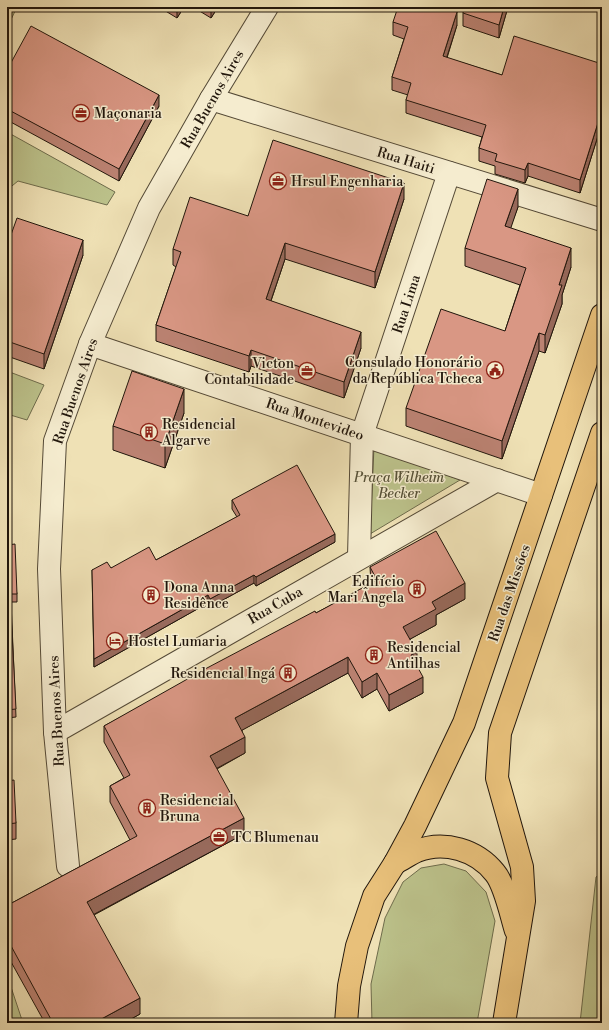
<svg xmlns="http://www.w3.org/2000/svg" width="609" height="1030" font-family="'Libre Bodoni',serif">
<style>
.green{fill:#bcc28b;stroke:#6e6c4c}
.lines{fill:none;stroke-linecap:round;stroke-linejoin:round}
.minor-casing{stroke:#544936;stroke-width:24}
.primary-casing{stroke:#21160c;stroke-width:24}
.minor{stroke:#f5eccf;stroke-width:22}
.primary{stroke:#e8c07a;stroke-width:22}
.wall{fill:#bb8272;stroke:#21160c}
.shaded-wall{fill:#986a5c;stroke:#21160c}
.building{fill:#d99784;stroke:#21160c}
.labels{text-anchor:middle;stroke-width:3;stroke-linejoin:round;paint-order:stroke}
.street-label{font-size:14px;fill:#21160c;stroke:#f5eccf}
.poi-label{font-size:14px;fill:#21160c;stroke:#f5eccf;text-anchor:start}
.park-label{font-size:14px;font-style:italic;fill:#575238;stroke:#f5eccf}
</style>
<rect width="100%" height="100%" fill="#efe1b5"/>
<filter id="stains"><feTurbulence type="fractalNoise" baseFrequency=".005" numOctaves="4"/><feColorMatrix values="0 0 0 0 .2 0 0 0 0 .09 0 0 0 0 .02 0 0 0 .5 -.17"/></filter>
<radialGradient id="worn" r=".72"><stop offset=".6" stop-color="#630" stop-opacity="0"/><stop offset="1" stop-color="#630" stop-opacity=".3"/></radialGradient>
<!-- green -->
<g class="green">
<polygon points="7,7 17,7 7,28"/>
<polygon points="7,132 115,192 107,205 18,181 7,190"/>
<polygon points="7,371 44,385 27,420 7,414"/>
<polygon points="374,447 460,480 370,534"/>
<polygon points="444,864 466,871 486,892 495,921 477,1023 372,1023 371,984 385,918 403,882 421,868"/>
<polygon points="602,873 602,1023 580,1023 596,877"/>
<polygon points="7,978 8,978 23,1023 7,1023"/>
</g>
<g class="lines">
<!-- minor casing -->
<g class="minor-casing">
<g id="minor">
<polyline points="211,99 602,220"/>
<polyline points="90,344 541,495"/>
<polyline points="359,557 362,435 449,173"/>
<polyline points="55,732 497,480"/>
<polyline points="68,866 55,732 49,569 55,441 90,344 149,208 211,99 267,7"/>
</g>
</g>
<!-- primary casing -->
<g class="primary-casing">
<g id="primary">
<path d="M 395,863 C 403,859 410,854 417,851 C 444,840 477,850 495,873 C 505,885 511,915 516,931"/>
<polyline points="346,1023 349,986 357,946 374,896 395,863 415,826 464,723 602,315"/>
<polyline points="504,1023 524,901 522,867 497,778 500,733 602,433"/>
</g>
</g>
<!-- minor -->
<use href="#minor" class="minor"/>
<!-- primary -->
<use href="#primary" class="primary"/>
</g>
<!-- wall -->
<g class="wall">
<polygon points="159,7 184,7 177,18"/>
<polygon points="193,7 218,7 211,18"/>
<polygon points="465,7 508,7 499,38 463,26 463,13"/>
<polygon points="550,7 565,7 563,11"/>
<polygon points="393,22 457,25 447,58 502,75 602,64 602,123 580,193 528,176 525,183 495,174 495,166 479,161 479,148 482,137 406,113 406,100 408,95 392,90 392,77 404,39 393,35"/>
<polygon points="7,70 159,106 119,181 7,120"/>
<polygon points="404,199 375,288 285,259 271,301 361,348 344,398 251,366 249,372 156,341 156,325 176,267 173,265 173,249 248,216"/>
<polygon points="518,207 510,228 571,267 562,295 562,304 545,353 539,351 502,459 406,426 406,408 505,331 520,285 465,266 465,248"/>
<polygon points="7,246 83,255 44,369 7,356"/>
<polygon points="184,413 165,468 113,450 113,426"/>
<polygon points="232,500 335,542 256,586 254,583 210,607 208,603 94,667 92,570 111,568 156,560 237,517 232,509"/>
<polygon points="7,545 17,594 17,602 11,602 16,717 7,718"/>
<polygon points="370,567 465,599 436,615 436,625 410,639 423,693 389,711 377,689 362,698 348,673 242,730 245,753 217,769 244,834 94,915 140,1014 124,1023 45,1023 10,960 7,962 7,878 8,905 130,840 110,802 110,786 124,778 104,742 104,726 316,613 371,584"/>
<polygon points="7,781 16,823 16,839 7,840"/>
</g>
<!-- shaded-wall -->
<g class="shaded-wall">
<polygon points="180,7 184,7 177,18 177,12"/>
<polygon points="214,7 218,7 211,18 211,12"/>
<polygon points="504,7 508,7 499,38 499,25"/>
<polygon points="457,12 457,25 443,69 443,56"/>
<polygon points="159,95 159,106 119,181 119,169"/>
<polygon points="602,110 602,123 580,193 580,180"/>
<polygon points="528,163 528,176 525,183 525,170"/>
<polygon points="404,183 404,199 375,288 375,272"/>
<polygon points="518,189 518,207 505,245 505,226"/>
<polygon points="83,240 83,255 44,369 44,354"/>
<polygon points="285,243 285,259 266,315 266,299"/>
<polygon points="571,248 571,267 562,295 562,304 545,353 545,335 559,285"/>
<polygon points="361,332 361,348 344,398 344,382"/>
<polygon points="539,333 539,351 502,459 502,441"/>
<polygon points="251,350 251,366 249,372 249,356"/>
<polygon points="184,389 184,413 165,468 165,444"/>
<polygon points="335,534 335,542 256,586 256,577"/>
<polygon points="254,575 254,583 210,607 210,599"/>
<polygon points="465,583 465,599 436,615 436,625 403,643 403,627 432,602"/>
<polygon points="208,595 208,603 94,667 94,659"/>
<polygon points="417,652 417,668 411,655"/>
<polygon points="348,657 348,673 235,734 235,718"/>
<polygon points="377,673 377,689 362,698 362,682"/>
<polygon points="423,677 423,693 389,711 389,695"/>
<polygon points="245,737 245,753 210,772 210,756"/>
<polygon points="244,818 244,834 87,918 87,902"/>
<polygon points="10,944 10,960 7,962 7,946"/>
<polygon points="140,998 140,1014 124,1023 94,1023"/>
</g>
<!-- building -->
<g class="building">
<polygon points="169,7 180,7 177,12"/>
<polygon points="203,7 214,7 211,12"/>
<polygon points="398,7 440,7 457,12 443,56 502,75 514,36 602,64 602,110 580,180 528,163 525,170 495,161 497,154 479,148 486,125 406,100 411,83 392,77 408,27 393,22"/>
<polygon points="465,7 504,7 499,25 463,13"/>
<polygon points="31,26 159,95 119,169 7,109 7,70"/>
<polygon points="273,140 404,183 375,272 285,243 266,299 361,332 344,382 251,350 249,356 156,325 181,252 173,249 190,197 248,216"/>
<polygon points="487,179 518,189 505,226 571,248 559,285 562,285 545,335 539,333 502,441 406,408 441,309 505,331 526,268 465,248"/>
<polygon points="17,218 83,240 44,354 7,341 7,280 10,273 7,272 7,246"/>
<polygon points="132,371 184,389 165,444 113,426"/>
<polygon points="297,465 335,534 256,577 254,575 210,599 208,595 94,659 92,570 107,562 111,568 149,547 156,560 240,515 232,500"/>
<polygon points="436,531 465,583 432,602 436,609 403,627 417,652 411,655 423,677 389,695 377,673 362,682 348,657 235,718 245,737 210,756 244,818 87,902 140,998 94,1023 53,1023 10,944 7,946 7,878 8,905 137,836 110,786 130,775 104,726 207,668 315,611 316,613 377,580 370,567"/>
<polygon points="15,544 17,594 10,594 16,709 7,710 7,545"/>
<polygon points="14,780 16,823 7,824 7,781"/>
</g>
<!-- icons -->
<defs>
<g id="office-ring" transform="scale(0.9)"><circle r="9.5" fill="#f5eccf" stroke="#8f2418" stroke-width="1.5"/><path d="M-6-3h4V-5.5h4V-3h4V5H-6ZM-1-4.5V-3h2v-1.5ZM-6 0V1H6V0Z" fill="#8f2418"/></g>
<g id="civic-ring" transform="scale(0.9)"><circle r="9.5" fill="#f5eccf" stroke="#8f2418" stroke-width="1.5"/><path d="M-.6-6.5H3V-4.5H.6V-3L4-1V1h2V6H-6V1h2V-1L-.6-3ZM-1.2 2.5V6h2.4V2.5Z" fill="#8f2418"/></g>
<g id="building-ring" transform="scale(0.9)"><circle r="9.5" fill="#f5eccf" stroke="#8f2418" stroke-width="1.5"/><path d="M-4-6H4V6H1V3H-1V6H-4ZM-2.5-4.3h1.7v1.8h-1.7ZM.8-4.3h1.7v1.8H.8ZM-2.5-1h1.7V.8h-1.7ZM.8-1h1.7V.8H.8Z" fill="#8f2418"/></g>
<g id="hotel-ring" transform="scale(0.9)"><circle r="9.5" fill="#f5eccf" stroke="#8f2418" stroke-width="1.5"/><path d="M-6-4.5h1.5V1H6V5H4.5V3h-9V5H-6ZM-4 0a1.8 1.8 0 1 1 3.6 0ZM.5 0V-2.5h3Q6-2.5 6 0Z" fill="#8f2418"/></g>
</defs>
<g fill-rule="evenodd">
<use href="#office-ring" x="81" y="113"/>
<use href="#office-ring" x="278" y="181"/>
<use href="#civic-ring" x="495" y="370"/>
<use href="#office-ring" x="307" y="371"/>
<use href="#building-ring" x="149" y="432"/>
<use href="#building-ring" x="417" y="589"/>
<use href="#building-ring" x="151" y="595"/>
<use href="#hotel-ring" x="115" y="641"/>
<use href="#building-ring" x="374" y="655"/>
<use href="#building-ring" x="288" y="673"/>
<use href="#building-ring" x="147" y="808"/>
<use href="#office-ring" x="219" y="837"/>
</g>
<g class="labels">
<!-- street labels -->
<g class="street-label">
<text transform="translate(212 99) rotate(-60)" y="5">Rua Buenos Aires</text>
<text transform="translate(406 160) rotate(17)" y="5">Rua Haiti</text>
<text transform="translate(406 304) rotate(-72)" y="5">Rua Lima</text>
<text transform="translate(75 391) rotate(-71)" y="5">Rua Buenos Aires</text>
<text transform="translate(315 419) rotate(19)" y="5">Rua Montevideo</text>
<text transform="translate(509 593) rotate(-71)" y="5">Rua das Missões</text>
<text transform="translate(275 605) rotate(-30)" y="5">Rua Cuba</text>
<text transform="translate(56 711) rotate(-93)" y="5">Rua Buenos Aires</text>
</g>
<!-- poi labels -->
<g class="poi-label">
<text x="94" y="118">Maçonaria</text>
<text x="291" y="186">Hrsul Engenharia</text>
<text x="482" y="367" text-anchor="end">Consulado Honorário<tspan x="482" dy="16">da República Tcheca</tspan></text>
<text x="294" y="368" text-anchor="end">Victon<tspan x="294" dy="16">Contabilidade</tspan></text>
<text x="162" y="429">Residencial<tspan x="162" dy="16">Algarve</tspan></text>
<text x="404" y="586" text-anchor="end">Edifício<tspan x="404" dy="16">Mari Ângela</tspan></text>
<text x="164" y="592">Dona Anna<tspan x="164" dy="16">Residênce</tspan></text>
<text x="128" y="646">Hostel Lumaria</text>
<text x="387" y="652">Residencial<tspan x="387" dy="16">Antilhas</tspan></text>
<text x="275" y="678" text-anchor="end">Residencial Ingá</text>
<text x="160" y="805">Residencial<tspan x="160" dy="16">Bruna</tspan></text>
<text x="232" y="842">TC Blumenau</text>
</g>
<!-- park labels -->
<g class="park-label">
<text x="399" y="482">Praça Wilheim<tspan x="399" dy="16">Becker</tspan></text>
</g>
</g>
<!-- margin -->
<rect width="609" height="1030" fill="none" stroke="#efe1b5" stroke-width="24"/>
<rect x="8" y="8" width="593" height="1014" fill="none" stroke="#21160c" stroke-width="2"/>
<rect x="12" y="12" width="585" height="1006" fill="none" stroke="#21160c"/>
<rect width="100%" height="100%" filter="url(#stains)"/>
<rect width="100%" height="100%" fill="url(#worn)"/>
</svg>
